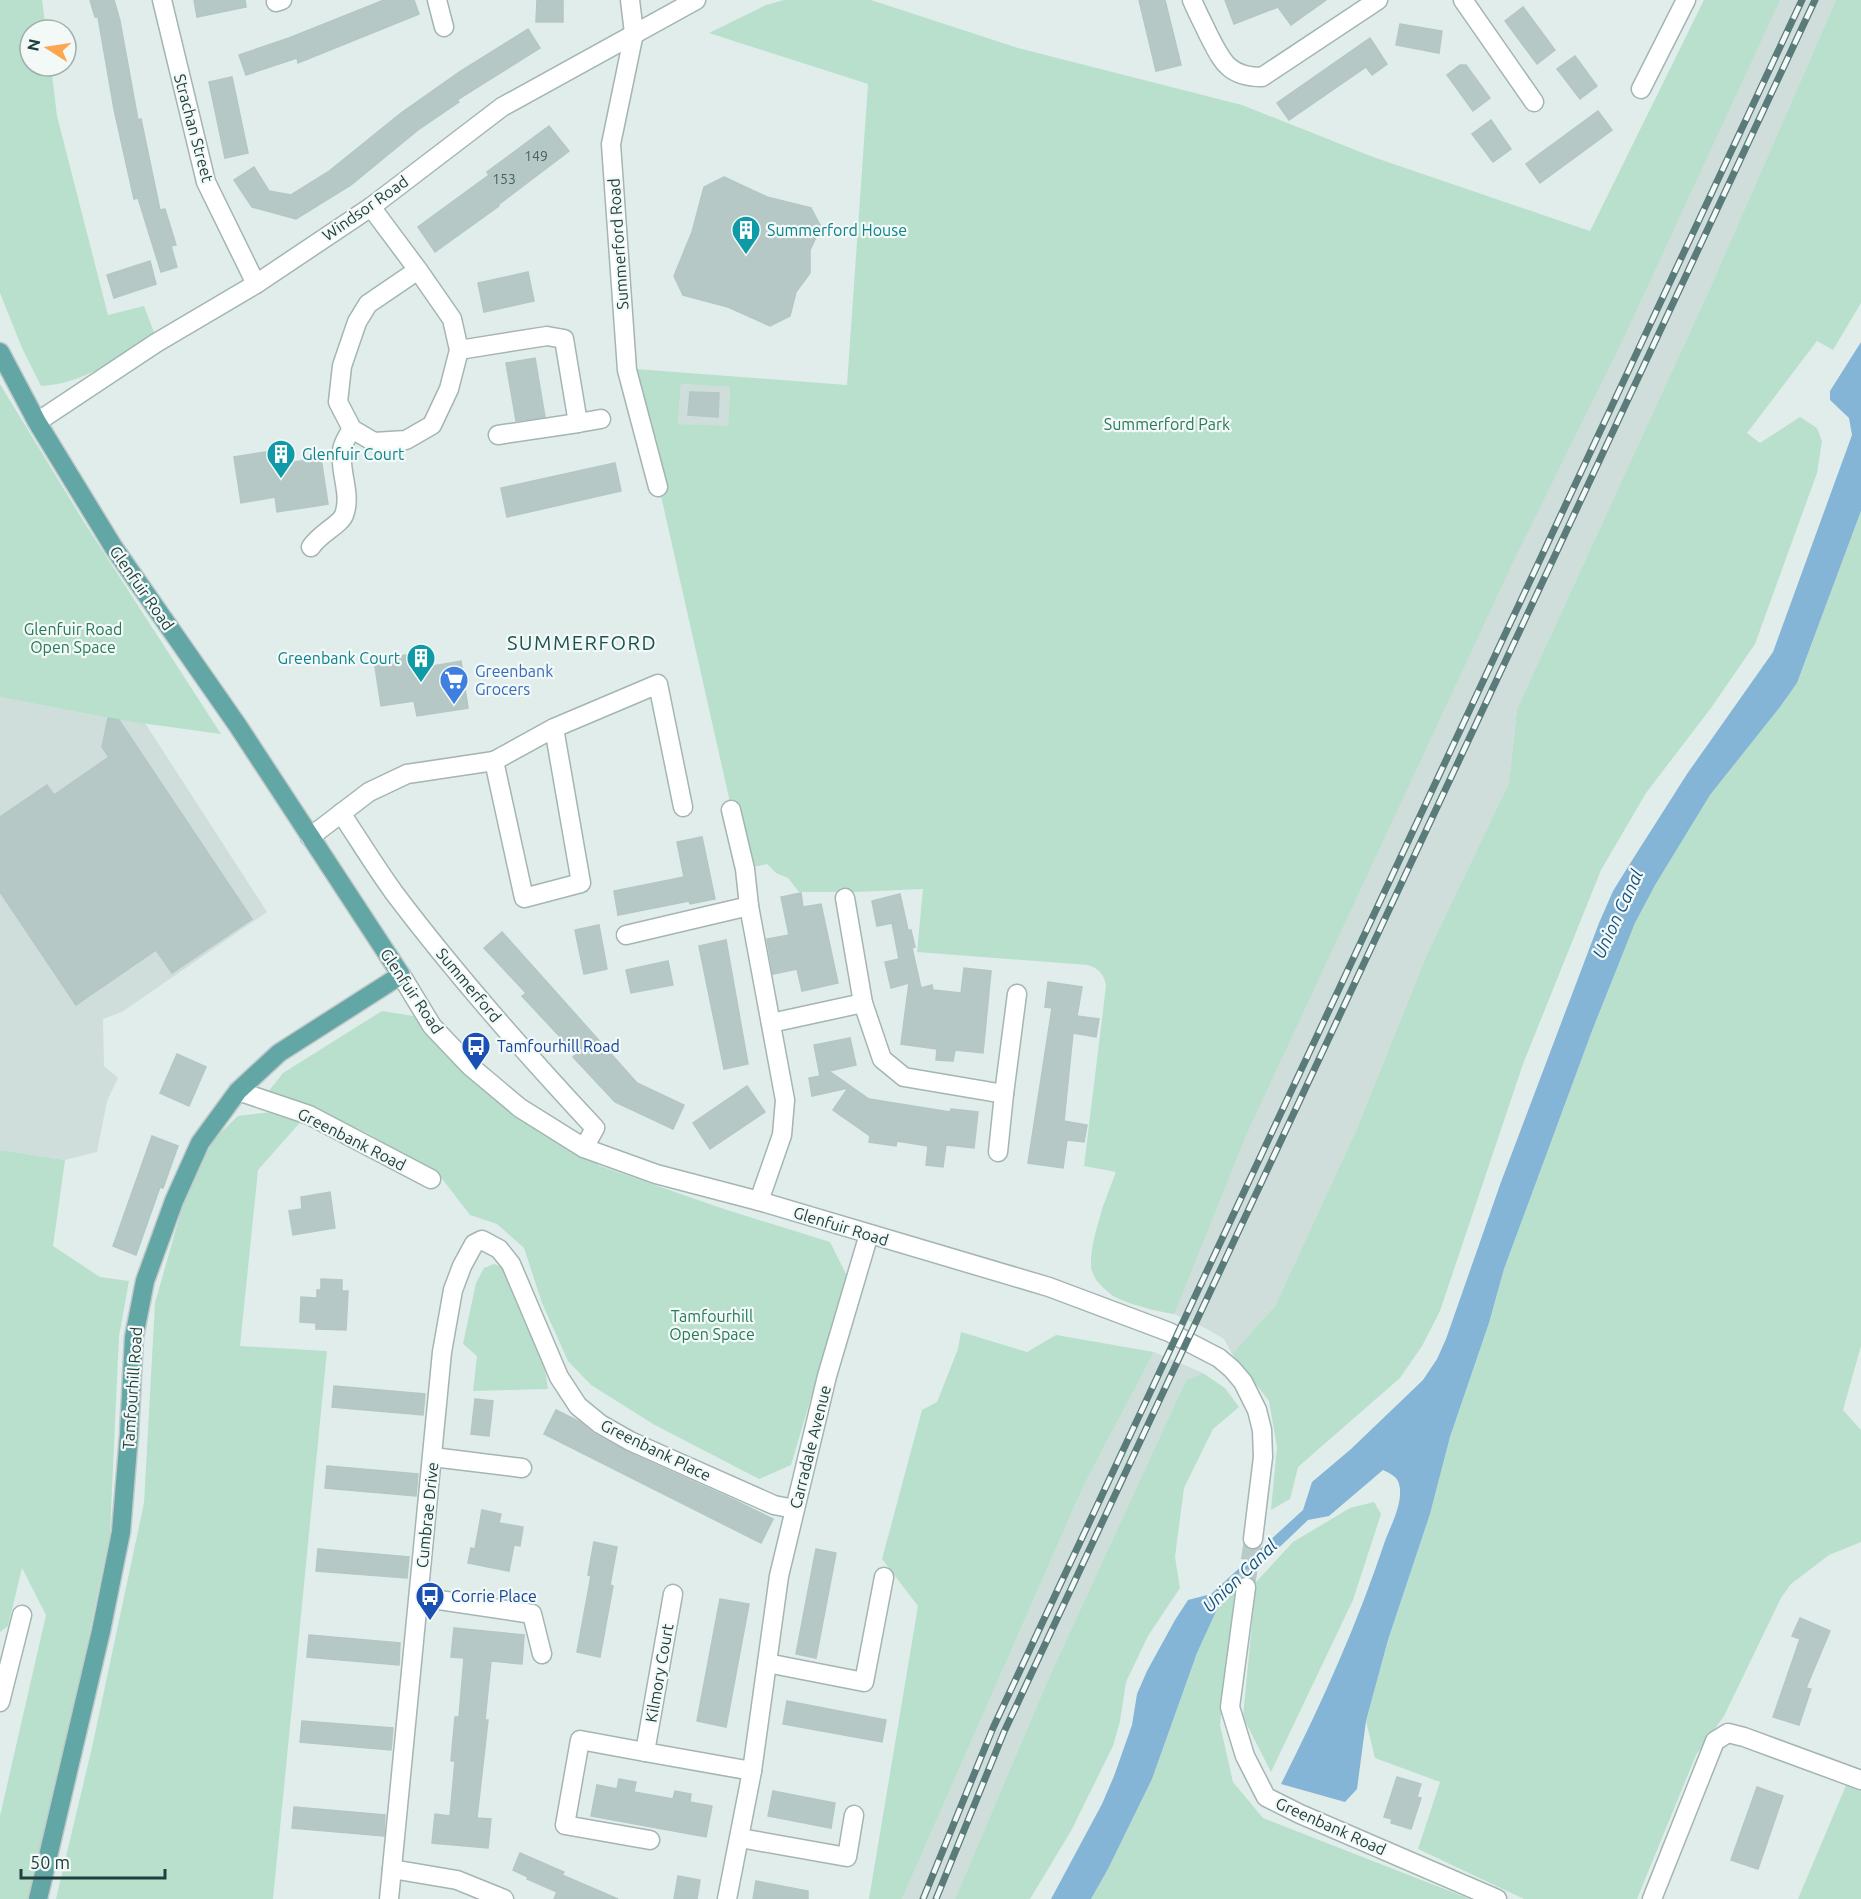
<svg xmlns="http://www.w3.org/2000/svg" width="1861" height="1899" font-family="Ubuntu,sans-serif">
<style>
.built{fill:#cfdddb}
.green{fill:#b9e0cd;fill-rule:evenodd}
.water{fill:#85b5d6}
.building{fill:#b6c8c5;stroke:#b3c7c4;stroke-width:1.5}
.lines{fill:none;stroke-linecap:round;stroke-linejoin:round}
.minor-tunnel{stroke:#bacac9;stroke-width:18;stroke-dasharray:18 9;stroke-linecap:butt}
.minor-casing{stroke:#a3b5b4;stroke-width:21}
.major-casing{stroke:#c1c9c9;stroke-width:21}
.minor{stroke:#fff;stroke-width:18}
.major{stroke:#62a6a6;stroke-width:18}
.rail-casing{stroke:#5a7b7a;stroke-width:7}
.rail{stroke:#f2f9f7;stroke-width:4.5;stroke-dasharray:14;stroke-linecap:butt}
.labels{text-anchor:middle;stroke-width:4.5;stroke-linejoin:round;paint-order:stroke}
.number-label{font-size:14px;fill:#466160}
.street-label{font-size:16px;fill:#203f3f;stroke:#f2f9f7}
.culture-label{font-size:16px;fill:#0d838f;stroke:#f2f9f7;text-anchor:start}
.park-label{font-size:16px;fill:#27795c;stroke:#f2f9f7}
.shop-label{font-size:16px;fill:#366cbe;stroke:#f2f9f7;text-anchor:start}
.transit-label{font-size:16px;fill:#164399;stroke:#f2f9f7;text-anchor:start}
.water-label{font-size:18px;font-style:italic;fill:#155280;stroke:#f2f9f7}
.quarter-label{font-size:20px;letter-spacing:1.5px;fill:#1a5253;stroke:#f2f9f7}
</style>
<rect width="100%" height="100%" fill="#e1edeb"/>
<!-- built -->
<g class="built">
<polygon points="1704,0 1836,0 1711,286 1517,709 1509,783 1428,952 1355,1133 1275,1306 1232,1354 1224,1339 1205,1328 1174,1314 1152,1310 1113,1296 1096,1280 1091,1269 1095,1237 1103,1205 1201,1059"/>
<polygon points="681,384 730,387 728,427 678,424"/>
<polygon points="0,697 119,720 145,723 267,912 122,1012 103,1019 104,1066 118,1078 107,1101 97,1152 65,1160 0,1150"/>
<polygon points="1154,1352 1203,1373 1186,1380 1047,1682 955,1899 902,1899 1083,1487"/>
</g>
<!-- green -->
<g class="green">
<path d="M 0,0 L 42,0 L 46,30 L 30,30 L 30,66 L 51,66 L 57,116 L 108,315 L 144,306 L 155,335 C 116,358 87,383 41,386 L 22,348 L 0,293 Z"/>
<path d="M 784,0 L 871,0 L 1018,48 L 1242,105 L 1373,157 L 1590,231 L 1704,0 L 1780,0 L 1625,335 L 1513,562 L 1247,1133 L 1174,1314 C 1158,1311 1125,1304 1112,1295 C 1104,1289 1094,1280 1092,1270 C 1086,1251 1108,1192 1116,1172 L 1084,1166 L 1106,986 C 1104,974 1099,969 1088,965 L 917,952 L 923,889 L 855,892 L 799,892 L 788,878 L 776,873 L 767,864 L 745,869 L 657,478 L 636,369 L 847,385 L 868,84 L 709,33 L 766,5 ZM 681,384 L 730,387 L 728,426 L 678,424 Z"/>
<polygon points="1836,0 1861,0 1861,303 1833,350 1817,341 1747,433 1760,443 1800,417 1817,428 1822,441 1817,473 1755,644 1711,708 1646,793 1601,870 1523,1064 1440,1311 1422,1346 1400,1378 1298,1467 1290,1499 1271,1510 1277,1447 1269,1401 1232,1354 1275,1306 1355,1133 1428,952 1509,783 1517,709 1711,286"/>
<polygon points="0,384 84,522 221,734 119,720 0,697"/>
<polygon points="1861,511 1861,1346 1843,1410 1861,1430 1861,1542 1829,1555 1791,1584 1781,1598 1724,1716 1696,1755 1637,1899 1524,1899 1418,1849 1440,1782 1375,1758 1366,1721 1388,1640 1430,1514 1450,1437 1489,1323 1504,1269 1592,1031 1635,923 1654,885 1710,795 1780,707 1797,683"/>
<polygon points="382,1011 420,1017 445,1055 501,1105 600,1166 724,1209 830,1242 847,1276 791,1465 759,1479 653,1424 591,1385 568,1361 542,1303 524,1248 497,1224 470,1215 440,1176 365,1132 268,1092 283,1073"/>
<polygon points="271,1112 304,1118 258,1170 240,1346 327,1351 273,1899 56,1899 93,1743 144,1503 155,1303 187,1190 215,1138 238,1116"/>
<polygon points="0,1150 65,1160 53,1246 100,1277 129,1281 119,1336 110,1534 71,1723 29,1899 0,1899 0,1816 46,1615 22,1568 8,1626 0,1632"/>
<polygon points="494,1264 504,1268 543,1356 548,1389 473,1391 477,1356 463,1344 476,1283 484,1268"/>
<polygon points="961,1332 1027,1352 1056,1335 1154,1352 1083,1487 902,1899 869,1899 918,1606 882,1559 922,1410 937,1402 958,1349"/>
<polygon points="1203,1373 1225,1388 1239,1407 1213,1429 1184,1488 1175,1557 1180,1588 1148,1636 1126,1682 1120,1721 1113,1746 1071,1831 1030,1899 955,1899 1047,1682 1186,1380"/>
<polygon points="1374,1502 1381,1514 1353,1600 1271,1772 1243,1717 1256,1582 1293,1542 1350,1508"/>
<polygon points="1235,1590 1220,1725 1233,1782 1263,1818 1470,1899 1091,1899 1108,1869 1152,1779 1197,1653 1219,1605"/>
<polygon points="1847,1783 1861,1788 1861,1899 1798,1899"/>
</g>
<!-- water -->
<path class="water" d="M 1861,342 L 1861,511 L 1797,683 L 1780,707 L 1710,795 L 1655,885 L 1635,923 L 1592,1031 L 1504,1269 L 1489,1323 L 1450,1437 L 1430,1514 L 1388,1640 L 1366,1721 L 1357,1789 L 1345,1802 L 1281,1784 C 1321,1705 1357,1625 1385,1541 C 1391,1525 1404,1501 1399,1484 C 1397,1476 1389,1473 1383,1470 L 1329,1516 L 1308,1520 L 1219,1605 L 1197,1653 L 1152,1779 L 1108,1869 L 1091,1899 L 1051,1899 L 1102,1804 L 1114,1776 L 1132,1725 L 1137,1694 L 1147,1671 L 1175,1620 L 1188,1600 L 1211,1594 L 1303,1510 L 1312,1482 L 1351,1449 L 1423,1380 L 1437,1359 L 1446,1339 L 1501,1182 L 1599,923 L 1613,891 L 1631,862 L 1687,774 L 1773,652 L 1852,435 L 1849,418 L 1830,400 L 1830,391 Z"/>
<!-- building -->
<g class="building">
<polygon points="90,0 114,0 120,21 138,120 141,119 160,210 165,209 176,245 171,246 177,267 161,272 138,198 134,199 114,109 98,17 95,17"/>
<polygon points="194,0 245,0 246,7 197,17"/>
<polygon points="384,0 414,0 419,14 298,63 297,58 246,75 239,55 289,38"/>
<polygon points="537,0 563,0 563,22 536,22"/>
<polygon points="1139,0 1165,0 1181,65 1156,71"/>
<polygon points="1225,0 1326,0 1291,25 1278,7 1234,24"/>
<polygon points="1523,7 1555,50 1537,64 1505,21"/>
<polygon points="1400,24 1442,31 1439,53 1396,45"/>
<polygon points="528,29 540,48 457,100 459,102 418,130 351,185 296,219 252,207 234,180 254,167 269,191 291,195 328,172 401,113 461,71"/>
<polygon points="1370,38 1387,64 1372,75 1366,67 1289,120 1277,103"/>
<polygon points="1575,56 1597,86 1580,99 1557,69"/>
<polygon points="1460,65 1466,65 1490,98 1473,111 1447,75"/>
<polygon points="232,77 248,153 225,158 209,82"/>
<polygon points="1598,111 1612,130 1540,183 1526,164"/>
<polygon points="1491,120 1511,149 1493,162 1472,134"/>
<polygon points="549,126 569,151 498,205 499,206 435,252 418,227 489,175 487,172"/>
<polygon points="724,177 767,197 811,208 821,227 810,250 810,273 796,292 790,316 770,326 728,307 683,295 674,276 692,232 704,187"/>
<polygon points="150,261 156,284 114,298 107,275"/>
<polygon points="528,272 534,301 484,312 478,283"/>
<polygon points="535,358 545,417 516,421 506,363"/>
<polygon points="690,392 719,393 718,417 688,415"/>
<polygon points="285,449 287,463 321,458 328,504 277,512 275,497 241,503 234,457"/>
<polygon points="615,463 621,491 507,517 501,488"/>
<polygon points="424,652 427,667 461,661 468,708 417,716 414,701 381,706 374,660"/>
<polygon points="108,718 119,720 252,919 172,973 156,950 76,1005 0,892 0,817 47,785 54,795 109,757 102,747"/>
<polygon points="702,837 715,899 690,904 689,901 618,915 614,891 684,877 677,842"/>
<polygon points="801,893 803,907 821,904 838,983 802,991 797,969 773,974 767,939 789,935 781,897"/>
<polygon points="900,894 908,930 911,930 915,947 912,948 921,988 932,985 933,990 961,993 964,968 991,971 983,1053 955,1050 953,1061 936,1060 937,1049 901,1044 909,983 891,988 885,962 899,959 892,923 877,926 872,901"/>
<polygon points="599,925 607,969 584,974 575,930"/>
<polygon points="502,932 637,1083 684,1105 673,1129 615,1102 573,1057 576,1054 522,996 526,993 484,948"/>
<polygon points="726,940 748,1064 724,1069 699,946"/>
<polygon points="668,961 673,985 631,993 626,970"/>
<polygon points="1048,982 1082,987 1077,1016 1099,1019 1096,1037 1073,1033 1064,1121 1087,1125 1084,1142 1067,1140 1063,1168 1028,1163 1052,1008 1045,1007"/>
<polygon points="850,1038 856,1065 829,1071 869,1099 950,1112 951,1109 978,1112 974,1148 946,1145 943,1167 926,1165 928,1146 897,1141 896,1146 869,1142 870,1136 833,1110 848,1088 812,1096 809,1078 820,1076 814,1045"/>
<polygon points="177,1054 206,1067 189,1106 160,1093"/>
<polygon points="747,1086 765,1112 710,1149 693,1123"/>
<polygon points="152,1136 178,1146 163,1188 160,1187 136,1255 113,1246"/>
<polygon points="330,1192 335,1228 293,1235 289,1211 302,1209 301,1197"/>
<polygon points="321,1279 342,1280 342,1291 348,1291 346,1330 316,1329 316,1323 300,1322 301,1297 317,1298 317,1290 321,1290"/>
<polygon points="334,1386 425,1394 423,1415 332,1407"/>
<polygon points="475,1399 493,1401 489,1436 471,1434"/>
<polygon points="556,1410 580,1422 594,1434 625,1451 734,1500 773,1519 761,1543 544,1434"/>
<polygon points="327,1466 418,1474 416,1496 325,1488"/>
<polygon points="482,1510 501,1514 499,1523 523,1527 520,1546 514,1545 509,1571 468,1563 471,1548 475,1549"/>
<polygon points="594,1542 617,1547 610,1585 613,1586 600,1657 577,1652 591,1576 588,1575"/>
<polygon points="318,1549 409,1557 407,1578 316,1571"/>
<polygon points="816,1549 836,1553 816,1658 796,1654"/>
<polygon points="720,1599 749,1604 726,1727 697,1721"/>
<polygon points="1800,1618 1830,1631 1806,1688 1811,1689 1799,1725 1773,1717 1800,1639 1792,1636"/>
<polygon points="454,1628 524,1635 522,1664 491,1661 485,1720 488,1720 477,1818 491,1819 488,1848 432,1843 435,1814 450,1816 455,1761 451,1761 455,1717 459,1717 464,1658 451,1657"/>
<polygon points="309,1635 400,1643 399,1665 307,1657"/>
<polygon points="787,1701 886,1720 882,1742 783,1724"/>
<polygon points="302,1721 393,1728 391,1750 300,1742"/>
<polygon points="1397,1777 1421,1784 1417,1797 1421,1798 1411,1829 1391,1823 1392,1819 1384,1817"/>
<polygon points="619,1779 636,1782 634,1792 673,1799 675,1791 691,1794 690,1802 712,1806 706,1837 591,1816 597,1785 617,1789"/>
<polygon points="1757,1787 1783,1796 1758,1869 1731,1860"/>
<polygon points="773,1791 835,1803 831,1828 768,1816"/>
<polygon points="294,1807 385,1815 384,1836 292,1828"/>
<polygon points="520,1853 564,1872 562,1875 618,1899 554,1899 557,1892 527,1879 528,1877 513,1870"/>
<polygon points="678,1876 700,1880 697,1899 674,1899"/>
<polygon points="756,1881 808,1891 808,1899 753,1899"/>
</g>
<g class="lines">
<!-- minor-tunnel -->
<polyline class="minor-tunnel" points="1246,1587 1253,1539"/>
<!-- minor casing -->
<g class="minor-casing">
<g id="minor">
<polyline points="162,0 206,182 256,284"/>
<polyline points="437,0 444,27"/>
<polyline points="630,0 634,33 611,144 627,370 658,487"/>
<path d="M 1192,0 C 1197,12 1203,23 1208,34 C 1222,61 1228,77 1262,77 L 1378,0"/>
<polyline points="1463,0 1534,102"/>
<polyline points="276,2 282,0"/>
<polyline points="1641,89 1686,0"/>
<polyline points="371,207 418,270 452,319 459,350 449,389 432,425 406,440 374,442 352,429 338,402 342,366 357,322 368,304 418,270"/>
<polyline points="459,350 547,336 564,339 578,423 498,435"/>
<polyline points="37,422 156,343 256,284 371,207 502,107 696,0"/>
<polyline points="578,423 601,419"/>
<path d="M 311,547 C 319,534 340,525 344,515 C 352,494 339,472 342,450 C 343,443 348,435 352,429"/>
<polyline points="494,761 554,728 658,684 683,807"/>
<polyline points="731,810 745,869 749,906 785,1100 782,1135 759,1201"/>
<path d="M 341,813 C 359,840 376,868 395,894 C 457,976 525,1053 595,1128 L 584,1148"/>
<polyline points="310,837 369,792 407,774 494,761 524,898 581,883 554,728"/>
<polyline points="845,898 863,1003 882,1059 904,1077 1004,1094 998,1152"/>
<polyline points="626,935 749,906"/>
<polyline points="401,975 432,1026 470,1066 520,1108 584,1148 656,1174 759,1201 1049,1287 1169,1332 1219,1358 1232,1369 1243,1382 1257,1410 1262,1430 1263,1457 1253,1539"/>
<polyline points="771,1023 863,1003"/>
<polyline points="238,1091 309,1115 431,1179"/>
<polyline points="1004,1094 1017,994"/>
<polyline points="433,1457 522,1468"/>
<polyline points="1246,1587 1230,1707 1245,1756 1266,1797 1300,1814 1497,1899"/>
<polyline points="673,1594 645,1752 752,1771"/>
<polyline points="419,1597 532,1614 542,1654"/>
<polyline points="767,1663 864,1682 884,1577"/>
<polyline points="0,1702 22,1615"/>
<polyline points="645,1752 580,1740 565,1825 650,1840"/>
<polyline points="740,1838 847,1857 854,1815"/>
<polyline points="392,1869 457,1880 504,1899"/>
<polyline points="389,1899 442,1352 453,1290 462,1266 474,1244 482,1240 499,1249 511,1264 559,1377 578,1406 600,1424 630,1441 774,1505 794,1509"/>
<polyline points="727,1899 752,1771 779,1576 827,1376 869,1234"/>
<polyline points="1652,1899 1715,1741 1728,1733 1744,1737 1861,1780"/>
</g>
</g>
<!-- major casing -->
<g class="major-casing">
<polyline id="major" points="0,352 37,422 114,548 238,726 401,975 279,1053 238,1091 200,1143 174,1201 145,1281 134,1337 129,1435 121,1532 101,1631 38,1899"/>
</g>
<!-- minor -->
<use href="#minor" class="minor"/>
<!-- major -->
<use href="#major" class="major"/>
<!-- rail casing -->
<g class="rail-casing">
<g id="rail">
<polyline points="923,1899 993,1728 1802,0"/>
<polyline points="936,1899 1004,1732 1815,0"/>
</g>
</g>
<!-- rail -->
<use href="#rail" class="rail"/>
</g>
<!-- icons -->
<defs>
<g id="building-pin" transform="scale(1.5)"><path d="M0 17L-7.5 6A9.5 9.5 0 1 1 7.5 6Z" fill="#0f9aa8" stroke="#f2f9f7"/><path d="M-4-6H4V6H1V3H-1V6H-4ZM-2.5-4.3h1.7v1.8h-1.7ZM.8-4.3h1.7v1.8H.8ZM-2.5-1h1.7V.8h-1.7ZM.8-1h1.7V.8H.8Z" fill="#fff"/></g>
<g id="supermarket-pin" transform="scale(1.5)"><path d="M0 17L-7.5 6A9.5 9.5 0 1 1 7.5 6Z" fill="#3f7fe0" stroke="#f2f9f7"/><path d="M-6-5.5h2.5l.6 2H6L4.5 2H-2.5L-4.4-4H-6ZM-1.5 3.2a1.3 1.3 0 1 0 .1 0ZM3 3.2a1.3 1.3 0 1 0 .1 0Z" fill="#fff"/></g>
<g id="bus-pin" transform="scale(1.5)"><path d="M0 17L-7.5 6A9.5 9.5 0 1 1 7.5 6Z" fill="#1a4fb4" stroke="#f2f9f7"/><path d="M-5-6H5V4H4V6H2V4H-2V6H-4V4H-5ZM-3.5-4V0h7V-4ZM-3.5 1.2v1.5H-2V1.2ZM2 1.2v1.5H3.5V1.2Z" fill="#fff"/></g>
</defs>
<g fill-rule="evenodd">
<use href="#building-pin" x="746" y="230"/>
<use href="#building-pin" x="281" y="454"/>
<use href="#building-pin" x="421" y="658"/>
<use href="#supermarket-pin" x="454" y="680"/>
<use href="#bus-pin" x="476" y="1046"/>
<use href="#bus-pin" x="430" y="1596"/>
</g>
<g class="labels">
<!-- number labels -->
<g class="number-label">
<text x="536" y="161">149</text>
<text x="504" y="184">153</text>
</g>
<!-- street labels -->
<g class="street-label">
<text transform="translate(194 128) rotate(75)" y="6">Strachan Street</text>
<text transform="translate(365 208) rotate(-35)" y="6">Windsor Road</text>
<text transform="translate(618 244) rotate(-94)" y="6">Summerford Road</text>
<text transform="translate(142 588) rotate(55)" y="6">Glenfuir Road</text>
<text transform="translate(469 985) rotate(50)" y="6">Summerford</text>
<text transform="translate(412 991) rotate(56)" y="6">Glenfuir Road</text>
<text transform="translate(352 1139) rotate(27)" y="6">Greenbank Road</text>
<text transform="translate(841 1226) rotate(17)" y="6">Glenfuir Road</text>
<text transform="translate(132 1388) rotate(-86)" y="6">Tamfourhill Road</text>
<text transform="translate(810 1447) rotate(-76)" y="6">Carradale Avenue</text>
<text transform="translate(656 1450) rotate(26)" y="6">Greenbank Place</text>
<text transform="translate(427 1515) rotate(-84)" y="6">Cumbrae Drive</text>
<text transform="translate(659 1673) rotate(-80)" y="6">Kilmory Court</text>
<text transform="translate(1331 1826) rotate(24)" y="6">Greenbank Road</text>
</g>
<!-- culture labels -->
<g class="culture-label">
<text x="767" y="236">Summerford House</text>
<text x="302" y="460">Glenfuir Court</text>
<text x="400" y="664" text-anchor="end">Greenbank Court</text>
</g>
<!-- park labels -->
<g class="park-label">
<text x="1167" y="430">Summerford Park</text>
<text x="73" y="635">Glenfuir Road<tspan x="73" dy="18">Open Space</tspan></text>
<text x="712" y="1322">Tamfourhill<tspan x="712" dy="18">Open Space</tspan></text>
</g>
<!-- shop labels -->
<g class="shop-label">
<text x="475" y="677">Greenbank<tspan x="475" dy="18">Grocers</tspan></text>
</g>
<!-- transit labels -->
<g class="transit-label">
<text x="497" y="1052">Tamfourhill Road</text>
<text x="451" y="1602">Corrie Place</text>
</g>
<!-- water labels -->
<g class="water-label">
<text transform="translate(1618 914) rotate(-65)" y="6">Union Canal</text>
<text transform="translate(1240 1576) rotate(-44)" y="6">Union Canal</text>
</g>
<!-- quarter labels -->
<g class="quarter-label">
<text x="582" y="650">SUMMERFORD</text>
</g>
</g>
<!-- north arrow -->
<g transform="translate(48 48) rotate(282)"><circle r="28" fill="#f2f9f7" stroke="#9eafad" stroke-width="1.5"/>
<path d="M0-4.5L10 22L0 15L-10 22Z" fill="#fca750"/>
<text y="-9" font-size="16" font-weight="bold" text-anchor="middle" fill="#203f3f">N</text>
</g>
<!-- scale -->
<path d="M21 1869v9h144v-9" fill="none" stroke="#203f3f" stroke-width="3"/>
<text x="30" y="1869" font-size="18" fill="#203f3f" stroke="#f2f9f7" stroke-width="4.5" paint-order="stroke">50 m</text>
</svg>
